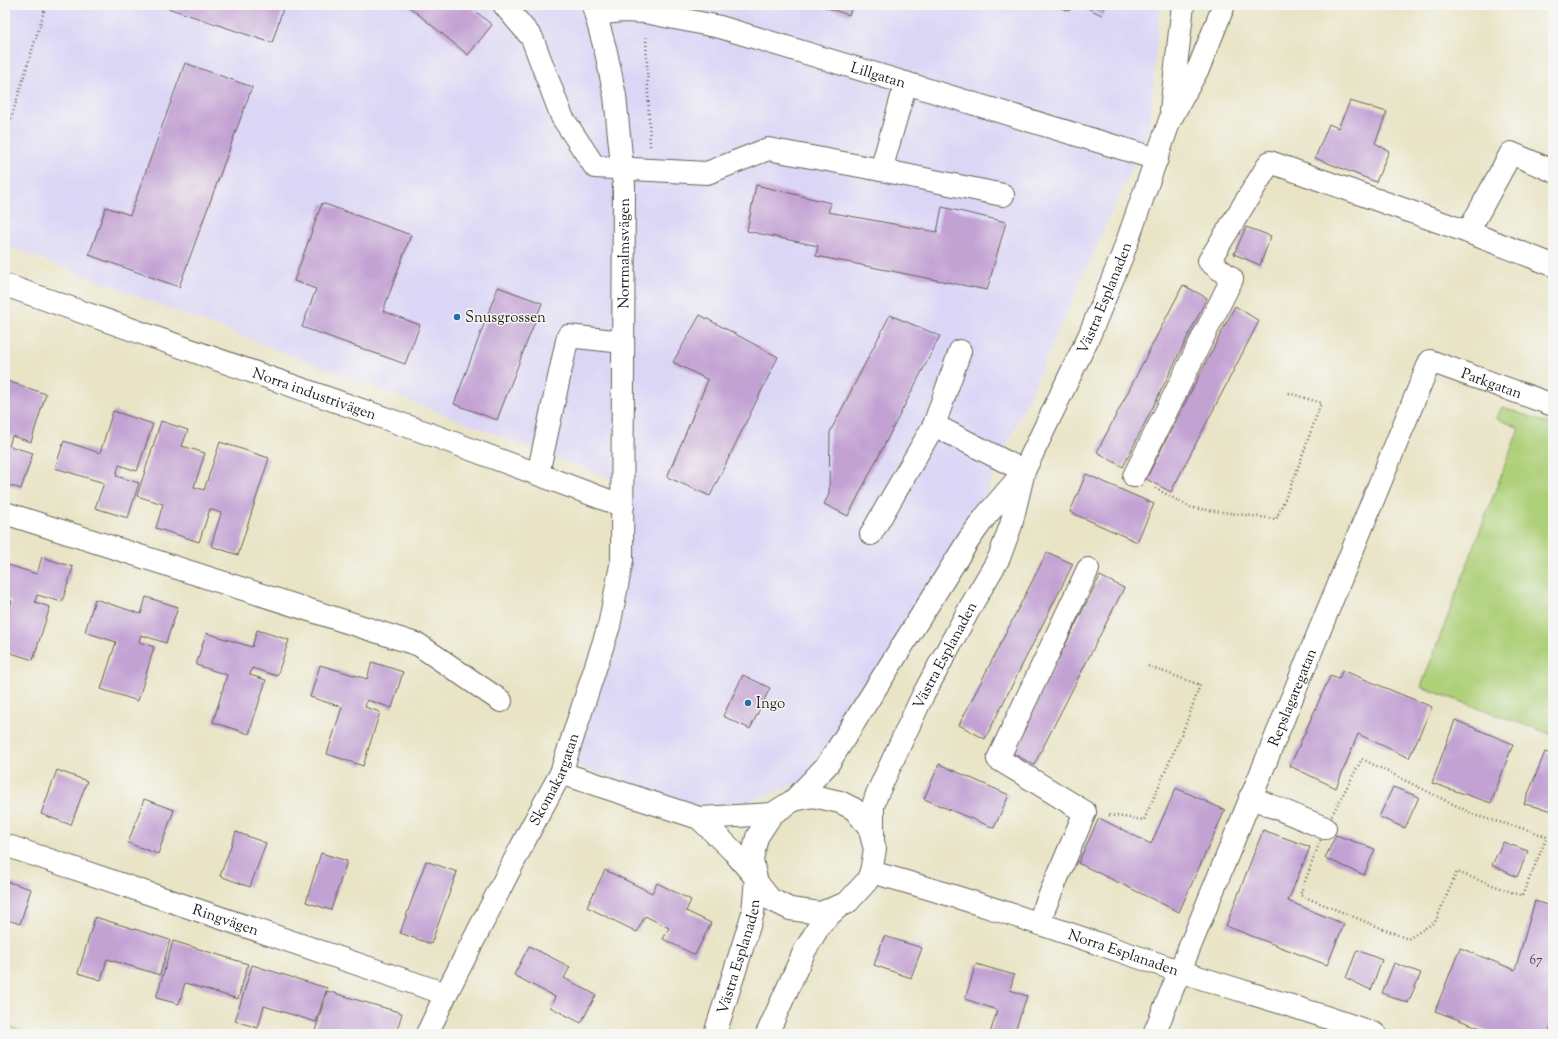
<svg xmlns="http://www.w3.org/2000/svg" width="1558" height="1039" font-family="'Sorts Mill Goudy',serif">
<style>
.built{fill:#dcd6f6}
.green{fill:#aed079;stroke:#65764a}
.building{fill:#c2a1d3}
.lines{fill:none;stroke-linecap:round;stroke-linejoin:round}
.minor-casing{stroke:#646258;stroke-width:24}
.path{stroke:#646258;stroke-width:2.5;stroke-dasharray:1 3;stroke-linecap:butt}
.minor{stroke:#fff;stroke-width:22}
.poi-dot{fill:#1f6fb2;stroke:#f6f6f2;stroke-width:1.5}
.labels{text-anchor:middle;stroke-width:3;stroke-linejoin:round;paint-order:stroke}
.number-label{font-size:13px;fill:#463d4a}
.street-label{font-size:15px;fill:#1c1c1c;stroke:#f6f6f2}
.poi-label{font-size:15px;fill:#1c1c1c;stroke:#f6f6f2;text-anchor:start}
</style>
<rect width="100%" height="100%" fill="#f6f6f2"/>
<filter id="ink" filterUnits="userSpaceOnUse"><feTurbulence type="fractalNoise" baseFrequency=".025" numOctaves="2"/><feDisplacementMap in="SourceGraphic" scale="8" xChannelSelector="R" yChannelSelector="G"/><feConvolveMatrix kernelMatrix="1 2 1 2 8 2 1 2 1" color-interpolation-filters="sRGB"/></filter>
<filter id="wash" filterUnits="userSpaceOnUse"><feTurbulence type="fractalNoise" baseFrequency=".012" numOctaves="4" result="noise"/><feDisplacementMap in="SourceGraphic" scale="16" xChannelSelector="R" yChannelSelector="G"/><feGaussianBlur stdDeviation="0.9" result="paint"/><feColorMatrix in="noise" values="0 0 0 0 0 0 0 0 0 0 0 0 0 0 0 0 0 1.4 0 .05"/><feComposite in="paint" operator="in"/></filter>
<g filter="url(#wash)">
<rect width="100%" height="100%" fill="#e9e4c6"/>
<!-- built -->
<polygon class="built" points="5,5 1160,5 1149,128 951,571 813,777 756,799 709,809 571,764 630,486 5,245"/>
<!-- green -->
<g class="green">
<polygon points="1502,407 1553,425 1553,735 1421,687 1519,428 1496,418"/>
<polygon points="5,1025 31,1034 5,1034"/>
</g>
<g id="blocks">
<!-- building -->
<g class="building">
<polygon points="159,5 284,5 272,43"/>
<polygon points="407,5 468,5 492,25 468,55"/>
<polygon points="818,5 853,5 849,15"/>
<polygon points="1054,5 1073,5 1069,11"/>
<polygon points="1081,5 1105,5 1102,15"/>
<polygon points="185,63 252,87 179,287 89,255 106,207 130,215"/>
<polygon points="1350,101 1387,112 1375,143 1389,151 1376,182 1315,158 1329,124 1338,128"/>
<polygon points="756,185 831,203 828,212 937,232 942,207 1006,222 987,290 816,256 818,246 747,231"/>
<polygon points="322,203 411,235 383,311 420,325 405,364 302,327 316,289 294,281"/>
<polygon points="1246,227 1271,236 1260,265 1234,254"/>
<polygon points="1183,285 1207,298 1123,467 1097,452"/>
<polygon points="498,287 542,303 497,420 454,404"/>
<polygon points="1235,306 1259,321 1171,492 1146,479"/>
<polygon points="700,315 778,357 710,496 667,477 708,380 673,362"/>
<polygon points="890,315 940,336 848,516 824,504 829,494 830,432"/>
<polygon points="7,381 46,394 31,442 12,436 9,446 33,453 21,489 5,484 5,387"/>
<polygon points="113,411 153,424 137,471 119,465 116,476 139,483 128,518 95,508 104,483 55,468 64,441 100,453"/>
<polygon points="161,421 188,430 182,446 205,453 194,487 204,490 220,442 269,458 238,555 211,546 221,513 210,509 199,542 156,528 163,504 137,496"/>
<polygon points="1086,474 1154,504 1137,542 1070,512"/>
<polygon points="1047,552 1073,564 985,739 959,725"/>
<polygon points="42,557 73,567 62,602 37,595 35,602 50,607 33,660 5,651 5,623 12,601 5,599 5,564 37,574"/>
<polygon points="1100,576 1124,588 1034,765 1011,752"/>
<polygon points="146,597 178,607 166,643 141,635 139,642 154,647 138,701 101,689 116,642 85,632 95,599 141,614"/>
<polygon points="257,630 289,640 277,676 252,668 250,675 266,680 249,734 213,722 227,675 196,665 206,633 252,647"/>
<polygon points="372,662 403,672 392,708 367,700 365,707 380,712 363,766 327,754 342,707 310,697 320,665 367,679"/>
<polygon points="1342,670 1432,707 1409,758 1358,734 1336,788 1290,766 1330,676 1339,679"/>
<polygon points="743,675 770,688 750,729 723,716"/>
<polygon points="1455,720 1513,744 1491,803 1432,783"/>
<polygon points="1545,752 1553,755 1553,811 1524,804"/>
<polygon points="939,764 1009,795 994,828 924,799"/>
<polygon points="57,770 87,781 71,825 41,814"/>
<polygon points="1393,787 1419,797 1405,828 1379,817"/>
<polygon points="1176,788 1225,810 1179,912 1078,863 1099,818 1151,844"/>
<polygon points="144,799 174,810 158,854 128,843"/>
<polygon points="1263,830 1310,847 1288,901 1344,924 1327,965 1226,926"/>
<polygon points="236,832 266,843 250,887 220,876"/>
<polygon points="1336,835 1375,849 1364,875 1325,858"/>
<polygon points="1503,842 1528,851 1517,877 1492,865"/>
<polygon points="321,853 347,861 331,910 306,902"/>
<polygon points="426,861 457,872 431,944 400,933"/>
<polygon points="605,870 652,893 657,883 691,900 686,911 711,923 695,955 663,939 669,928 645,916 637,932 587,907"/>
<polygon points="5,881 31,889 20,924 5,919"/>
<polygon points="1535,901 1553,907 1553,1021 1548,1034 1497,1034 1435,1011 1460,948 1515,970"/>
<polygon points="95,917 170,940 160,975 107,959 101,980 78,973"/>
<polygon points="884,936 922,948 911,978 874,965"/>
<polygon points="173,941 248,964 238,999 185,983 179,1004 156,998"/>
<polygon points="529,946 570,967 564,978 596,995 581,1023 550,1007 555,997 514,975"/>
<polygon points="1357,950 1382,960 1371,990 1346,978"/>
<polygon points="1394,963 1421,973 1408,1003 1382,993"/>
<polygon points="976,964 1014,975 1010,990 1027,996 1014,1034 990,1034 997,1010 965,999"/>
<polygon points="252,965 327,988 316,1022 264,1006 258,1028 235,1021"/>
<polygon points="327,991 402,1013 396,1034 344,1034 339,1033 339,1034 314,1034"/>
</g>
</g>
</g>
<g filter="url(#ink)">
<use href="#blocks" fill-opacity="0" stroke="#646258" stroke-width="1"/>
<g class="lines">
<!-- minor casing -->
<g class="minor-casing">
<g id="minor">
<polyline points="504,5 532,38 562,117 595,167 707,173 768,149 881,170 1003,195"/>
<path id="s1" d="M 596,14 L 622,11 L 645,12 L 720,27 L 1157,159"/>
<polyline points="1171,110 1183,5"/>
<polyline points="881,170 906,83"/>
<polyline points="1468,232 1511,153 1553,171"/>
<path id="s2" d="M 5,285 L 427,433 L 623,506"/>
<polyline points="960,351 934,425 1024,471"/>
<polyline points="538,474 568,336 623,342"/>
<polyline points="1134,476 1232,279 1209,261 1270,162 1468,232 1553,265"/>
<polyline points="5,513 419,645 501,701"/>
<polyline points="871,534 934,425"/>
<polyline points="561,773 699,818 772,814"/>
<polygon points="813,796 840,802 854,809 869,827 875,849 871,872 867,881 847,903 820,913 790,909 770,899 756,881 752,859 757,837 772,814 794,800"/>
<polyline points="1250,797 1325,828"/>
<polyline points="794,800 828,764 968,541 985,517 1022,474"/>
<polyline points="699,818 733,851 755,877"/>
<path id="s3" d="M 873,841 L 873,806 L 877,794 L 922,697 L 972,604 L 999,558 L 1011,525 L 1024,471 L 1089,336 L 1122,256 L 1170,120 L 1199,67 L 1224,5"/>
<path id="s4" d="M 5,845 L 446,994"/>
<path id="s5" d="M 871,872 C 974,900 1075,936 1176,970 C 1243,992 1310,1010 1375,1034"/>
<polyline points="1038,923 1085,812 998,759 1088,569"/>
<path id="s6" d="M 427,1034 L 446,994 L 531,828 L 561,773 L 609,626 L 622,560 L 624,185 L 615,96 L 606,52 L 593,5"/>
<path id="s7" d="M 715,1034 L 753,913 L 756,878"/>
<polyline points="767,1034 804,952 821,923 838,907"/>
<path id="s8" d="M 1154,1034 L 1430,361 L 1553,405"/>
</g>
</g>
<!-- path -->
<g class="path">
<polyline points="646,37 650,146"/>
<polyline points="5,138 46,5"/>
<polyline points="1155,488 1192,508 1276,519 1295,476 1321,403 1286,392"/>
<polygon points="1362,759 1477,816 1532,831 1547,837 1522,896 1457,872 1435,922 1408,939 1300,895 1325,828"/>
<polyline points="1109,815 1144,820 1185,726 1200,685 1148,666"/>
</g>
<!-- minor -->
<use href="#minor" class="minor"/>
</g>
</g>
<!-- markers -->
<g class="poi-dot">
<circle cx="457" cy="317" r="4"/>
<circle cx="748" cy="703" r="4"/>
</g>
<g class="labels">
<!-- number labels -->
<g class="number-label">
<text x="1536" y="964">67</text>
</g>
<!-- street labels -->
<g class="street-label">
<text dy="5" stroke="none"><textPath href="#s1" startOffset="291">Lillgatan</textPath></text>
<text dy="5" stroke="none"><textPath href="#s6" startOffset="822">Norrmalmsvägen</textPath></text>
<text dy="5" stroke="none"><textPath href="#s3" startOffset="595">Västra Esplanaden</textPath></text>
<text dy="5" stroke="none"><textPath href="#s8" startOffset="793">Parkgatan</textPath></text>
<text dy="5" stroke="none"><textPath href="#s2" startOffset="328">Norra industrivägen</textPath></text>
<text dy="5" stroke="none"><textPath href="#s3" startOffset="202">Västra Esplanaden</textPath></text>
<text dy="5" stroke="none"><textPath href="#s8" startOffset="364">Repslagaregatan</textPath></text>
<text dy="5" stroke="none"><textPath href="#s6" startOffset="285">Skomakargatan</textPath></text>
<text dy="5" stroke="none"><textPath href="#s4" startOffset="233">Ringvägen</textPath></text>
<text dy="5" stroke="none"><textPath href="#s5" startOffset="265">Norra Esplanaden</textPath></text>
<text dy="5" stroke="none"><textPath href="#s7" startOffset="81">Västra Esplanaden</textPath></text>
</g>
<!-- poi labels -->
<g class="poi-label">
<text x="465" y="322">Snusgrossen</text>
<text x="756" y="708">Ingo</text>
</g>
</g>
<!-- margin -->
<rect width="1558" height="1039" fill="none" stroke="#f6f6f2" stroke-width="20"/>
</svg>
